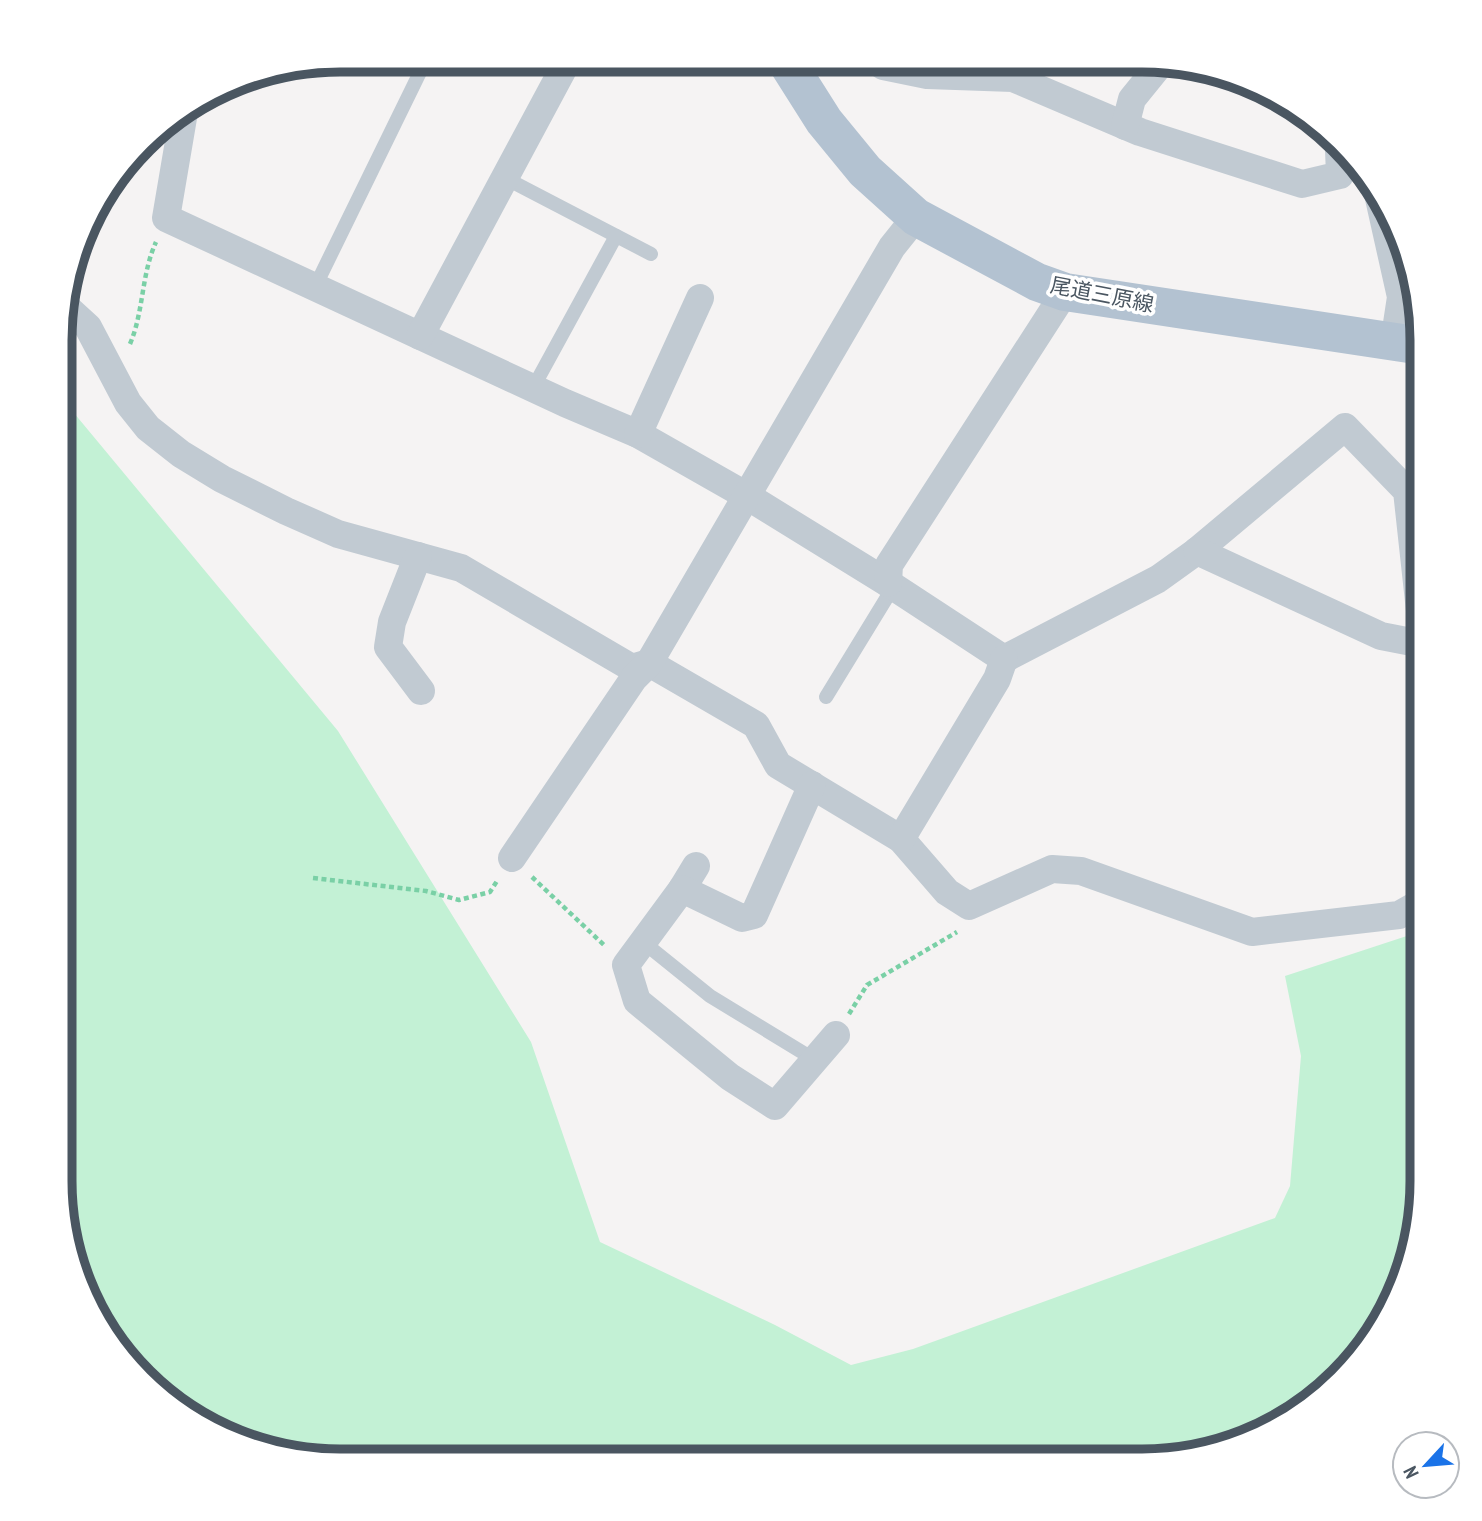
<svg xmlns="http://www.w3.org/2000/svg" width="1482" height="1521" font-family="'PT Sans Narrow','Noto Sans JP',sans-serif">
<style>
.green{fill:#c3f1d5}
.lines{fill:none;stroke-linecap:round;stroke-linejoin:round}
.path{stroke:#7ad0a6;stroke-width:4.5;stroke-dasharray:5 3.5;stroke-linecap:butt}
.service{stroke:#c1cad2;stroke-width:14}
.minor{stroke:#c1cad2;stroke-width:28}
.primary{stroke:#b3c2d1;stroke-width:38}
.labels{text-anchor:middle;stroke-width:7;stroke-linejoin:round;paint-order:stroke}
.street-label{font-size:21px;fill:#4a5661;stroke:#fff}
.rim{fill:none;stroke:#4a5661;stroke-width:9}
</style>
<rect width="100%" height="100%" fill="#f5f3f3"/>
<!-- green -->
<polygon class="green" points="64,401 338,731 531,1042 600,1242 775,1325 851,1365 913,1349 1275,1218 1290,1186 1301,1056 1285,976 1422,931 1422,1199 1385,1321 1298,1414 1232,1447 1160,1461 322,1461 200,1424 107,1337 74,1272 60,1199"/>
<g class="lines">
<!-- path -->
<g class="path">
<path d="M 130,344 C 144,311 141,275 156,242"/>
<polyline points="532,877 605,946"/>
<polyline points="313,878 426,891 459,900 490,892 497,881"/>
<polyline points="849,1014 867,985 957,932"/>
</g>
<!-- service -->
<g class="service">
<polyline points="505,178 651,254"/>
<polyline points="315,287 426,60"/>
<polyline points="533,388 616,236"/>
<polyline points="826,697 889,594 888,583"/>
<polyline points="643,942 710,996 815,1060"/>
</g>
<!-- minor -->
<g class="minor">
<polyline points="877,61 883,66 927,75 1013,78 1140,132 1302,184 1340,175 1339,150"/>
<polyline points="184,112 166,218 565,403 638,434 747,496 888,583 1004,659 1158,579 1197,551 1345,427 1407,491 1422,629"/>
<polyline points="1125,126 1132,99 1162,62"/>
<polyline points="1376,185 1401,297 1394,343"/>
<polyline points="65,306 88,327 128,403 148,428 181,454 222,479 286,511 338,534 461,568 632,668 649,663 756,725 778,765 901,839 947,892 969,906 1052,869 1081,871 1252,932 1399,915 1422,902"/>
<polyline points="420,336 568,60"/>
<polyline points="638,434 700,298"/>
<polyline points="1197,551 1381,636 1422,644"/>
<polyline points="418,556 392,622 388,647 421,691"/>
<polyline points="888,583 889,565 1065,292"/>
<polyline points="901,839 997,679 1004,659"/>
<polyline points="512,858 634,678 649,663 892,247 916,217"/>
<polyline points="696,866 682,889 626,965 637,1001 730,1077 775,1106 836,1035"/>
<polyline points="682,889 742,918 754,915 812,785"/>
</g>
<!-- primary -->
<polyline class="primary" points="786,61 824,121 865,171 916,217 1037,282 1065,292 1422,346"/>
</g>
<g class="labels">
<!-- street labels -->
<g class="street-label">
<text transform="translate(1102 295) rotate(11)" y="7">尾道三原線</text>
</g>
</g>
<!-- crop -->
<path d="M0 0H1482V1521H0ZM340 72H1142A268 268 0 0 1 1410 340V1181A268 268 0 0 1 1142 1449H340A268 268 0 0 1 72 1181V340A268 268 0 0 1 340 72Z" fill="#fff" fill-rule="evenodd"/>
<path class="rim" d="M340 72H1142A268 268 0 0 1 1410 340V1181A268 268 0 0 1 1142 1449H340A268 268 0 0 1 72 1181V340A268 268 0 0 1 340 72Z"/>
<!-- north arrow -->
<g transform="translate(1426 1465) rotate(244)"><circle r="33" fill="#ffffff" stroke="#b7bbc0" stroke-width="2"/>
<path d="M0-5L12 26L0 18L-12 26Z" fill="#1a73e8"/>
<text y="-10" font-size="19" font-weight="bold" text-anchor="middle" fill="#4a5661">N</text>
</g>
</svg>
